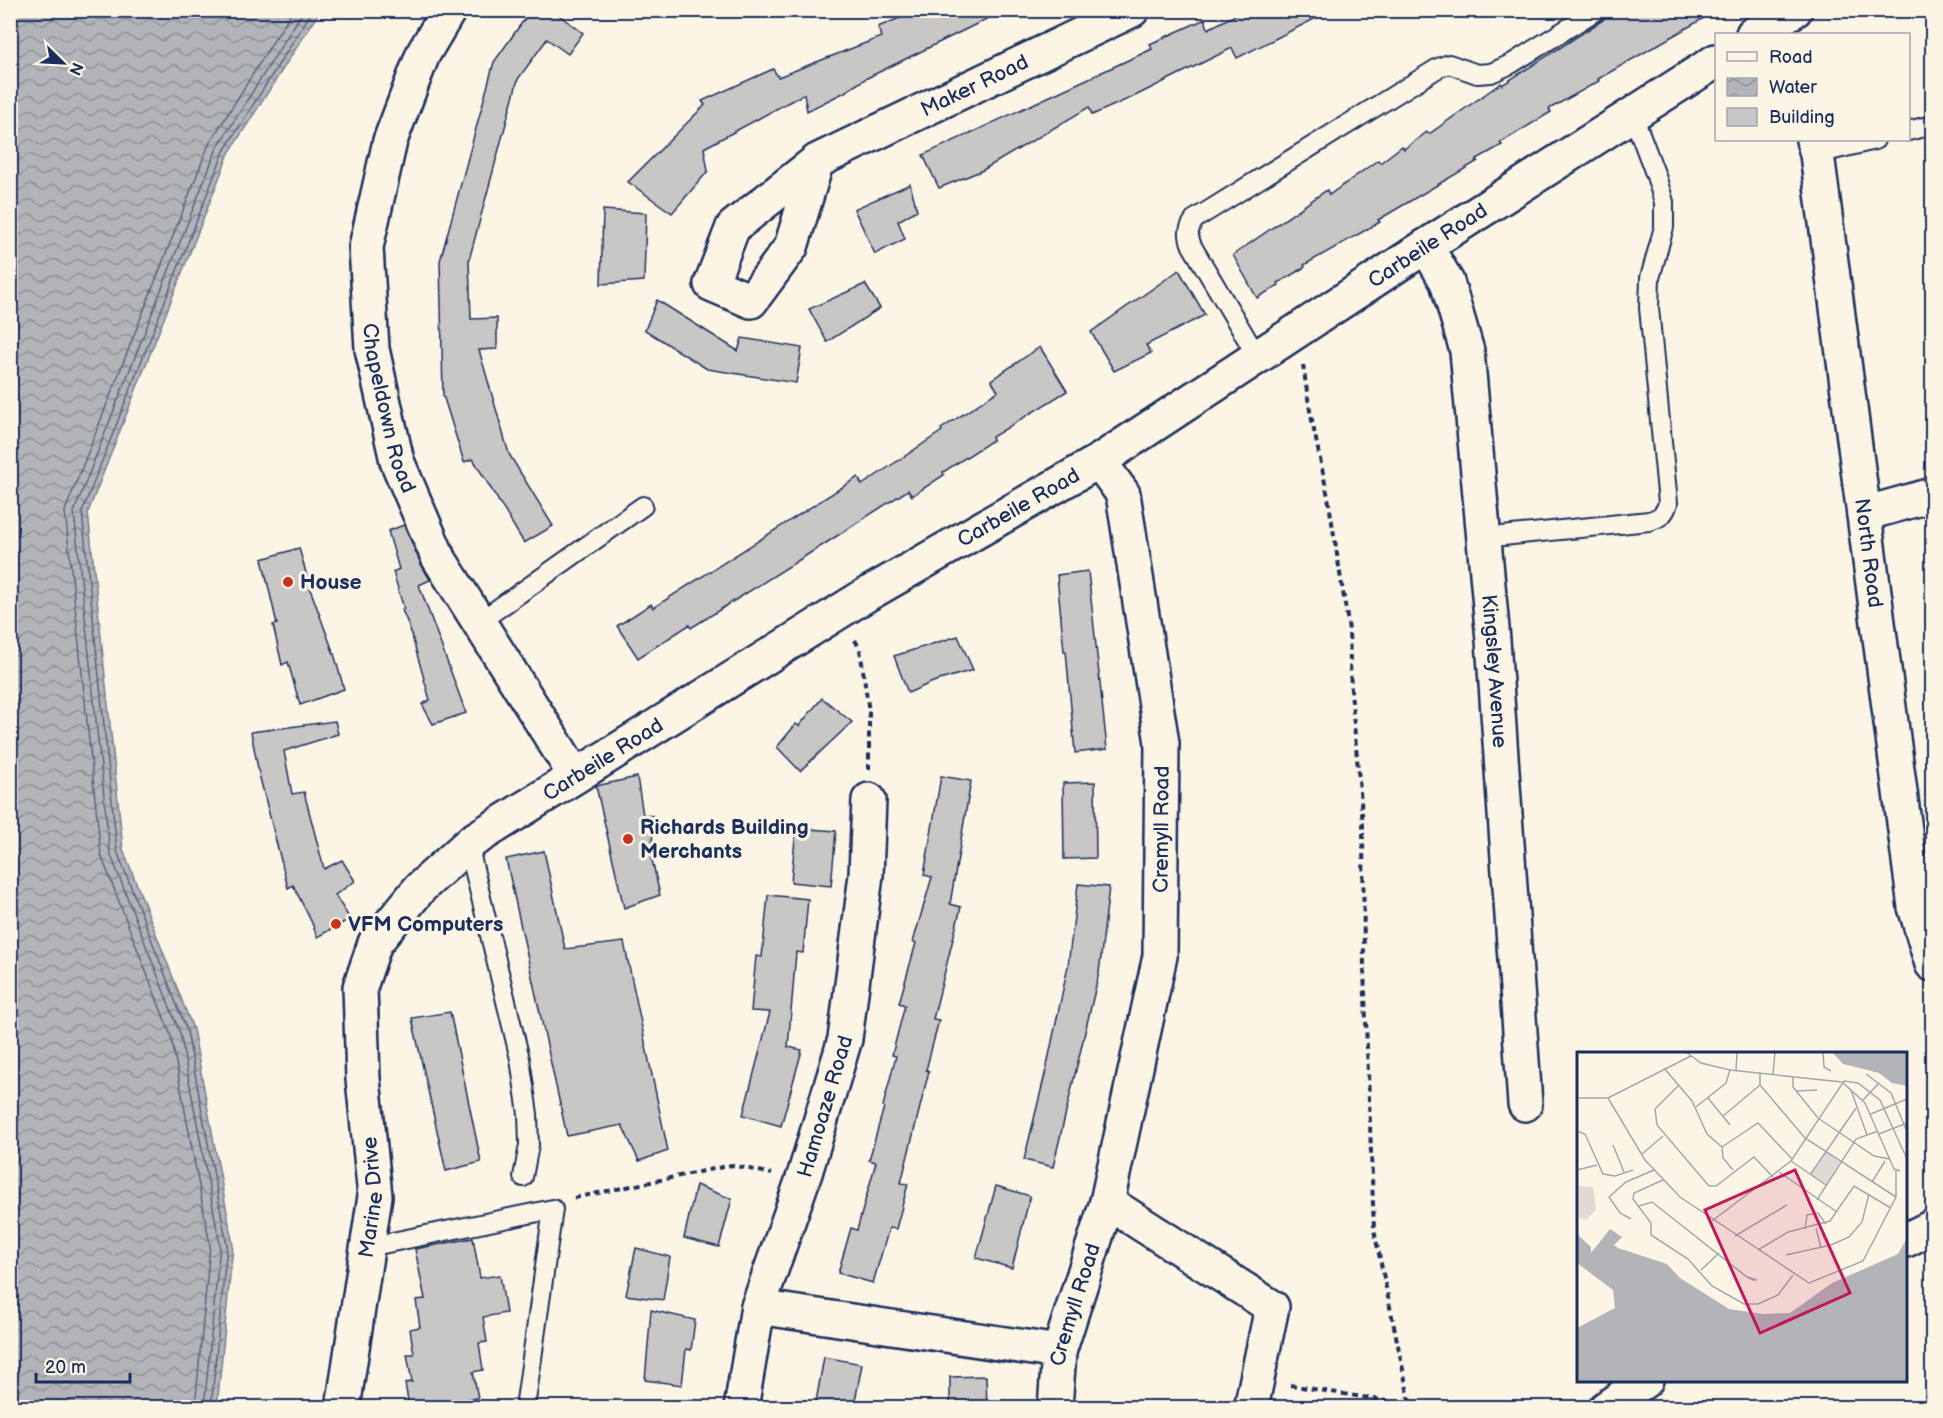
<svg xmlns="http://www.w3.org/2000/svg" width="1943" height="1418" font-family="'Balsamiq Sans',sans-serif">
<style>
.water{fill:url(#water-waves);stroke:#767f94;stroke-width:1.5}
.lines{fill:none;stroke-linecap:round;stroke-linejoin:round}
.shore{stroke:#576482;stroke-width:1.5}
.building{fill:#c8c7c6;stroke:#1b2f5e;stroke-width:1.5}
.service-casing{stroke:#1b2f5e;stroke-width:22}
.minor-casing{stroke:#1b2f5e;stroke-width:38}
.path{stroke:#1b2f5e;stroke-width:4;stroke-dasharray:6 4.5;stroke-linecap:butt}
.service{stroke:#fcf5e5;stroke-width:18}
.minor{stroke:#fcf5e5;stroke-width:33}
.poi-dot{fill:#c8321e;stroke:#fcf5e5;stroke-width:2}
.labels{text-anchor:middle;stroke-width:6;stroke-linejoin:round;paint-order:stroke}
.street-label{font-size:21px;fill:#1b2f5e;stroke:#fcf5e5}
.poi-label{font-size:21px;font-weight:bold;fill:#1b2f5e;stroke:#fcf5e5;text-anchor:start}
.inset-road{fill:none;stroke:#a2a6af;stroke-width:1.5}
.view{fill:#c2185b;fill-opacity:0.15;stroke:#c2185b;stroke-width:3}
.inset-edge{fill:none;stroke:#1b2f5e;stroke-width:3}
</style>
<defs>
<pattern id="water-waves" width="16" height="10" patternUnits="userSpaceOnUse" patternTransform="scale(1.5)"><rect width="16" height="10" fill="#b2b4b8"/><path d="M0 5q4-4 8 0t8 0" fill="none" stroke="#909399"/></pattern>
</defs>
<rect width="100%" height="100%" fill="#fcf5e5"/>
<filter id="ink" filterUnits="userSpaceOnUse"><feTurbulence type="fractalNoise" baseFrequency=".0167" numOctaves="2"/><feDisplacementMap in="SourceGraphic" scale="12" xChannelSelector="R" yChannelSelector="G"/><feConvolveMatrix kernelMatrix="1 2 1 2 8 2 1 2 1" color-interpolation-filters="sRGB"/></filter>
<g filter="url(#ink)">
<!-- water -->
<polygon class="water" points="10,11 320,11 229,153 88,512 123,849 193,1029 233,1245 217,1407 11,1407"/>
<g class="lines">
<!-- shore -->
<g class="shore">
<polyline points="195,1408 210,1245 171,1036 101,855 65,511 209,144 293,10"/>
<polyline points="204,1408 220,1245 180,1033 110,853 74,512 217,148 304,10"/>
<polyline points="211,1408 227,1245 187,1031 117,851 82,512 224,151 313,10"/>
</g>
</g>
<!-- building -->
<g class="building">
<polygon points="531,10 552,10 583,33 568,54 547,39 518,79 469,260 471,319 497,318 497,349 479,350 509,454 553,526 524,543 473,459 464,462 443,395 440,261 494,62"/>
<polygon points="919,10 1005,10 865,79 845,92 807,111 804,94 704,148 708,171 672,213 628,182 705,105 702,101 773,69 778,77 881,37 878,27"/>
<polygon points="1245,10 1332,10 1237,58 1232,48 1137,95 1092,115 1089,107 983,170 939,188 923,155 1152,49 1150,44 1205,19 1208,29"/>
<polygon points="1608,10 1718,10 1598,79 1599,81 1549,109 1551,112 1500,143 1502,145 1477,159 1478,161 1378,220 1380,222 1304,265 1305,267 1278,283 1279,285 1257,298 1233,255 1327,190 1329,195 1378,160 1380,163 1402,146 1404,149 1427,132 1429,134 1501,83 1502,85 1603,20"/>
<polygon points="910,184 917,210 898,221 905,239 875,254 854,209"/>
<polygon points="603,210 646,213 644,281 601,284"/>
<polygon points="1179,270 1205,315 1146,345 1151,353 1114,371 1091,332"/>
<polygon points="865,284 880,308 827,342 809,309"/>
<polygon points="657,300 738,351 742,338 802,348 796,383 707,369 645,330"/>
<polygon points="1040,347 1067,391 992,437 993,440 943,472 944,475 912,496 908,490 826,543 691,628 689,625 638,658 617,626 651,604 653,608 858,477 862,485 942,431 941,429 998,391 991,380"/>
<polygon points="404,525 421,564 430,580 419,585 466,713 433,724 422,704 430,700 409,626 402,610 404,609 393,572 399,569 388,531"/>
<polygon points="299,548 312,594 335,657 344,689 300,705 288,662 282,665 273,625 277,624 262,559"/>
<polygon points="1088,571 1107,749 1075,753 1066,651 1064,651 1057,575"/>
<polygon points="958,636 973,670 933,682 908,693 894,656"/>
<polygon points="822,698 852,722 800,771 777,747 796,724 799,726"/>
<polygon points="335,721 338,734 284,751 292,794 304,792 324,869 342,860 355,881 335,895 350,919 317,937 312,923 293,885 288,888 259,774 251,732"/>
<polygon points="941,776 971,781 950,904 961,907 933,1019 939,1020 926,1070 929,1071 901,1183 908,1184 896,1229 889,1228 873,1283 838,1273 851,1228 857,1230 876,1162 869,1160 884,1107 883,1106 896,1056 892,1055 905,1005 899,1003 916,943 913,942 932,877 924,875"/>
<polygon points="637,777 643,815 653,816 652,860 660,895 624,908 596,786"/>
<polygon points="1095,782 1096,858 1064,859 1063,783"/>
<polygon points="796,828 836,831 831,886 791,882"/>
<polygon points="544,851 565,949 624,942 668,1151 639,1161 622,1125 567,1136 506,859"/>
<polygon points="1078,884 1109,887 1099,973 1053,1167 1024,1160 1046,1070 1068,966"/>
<polygon points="768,895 808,899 803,953 796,952 788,1047 802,1050 781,1126 743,1115 770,1012 751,1011 756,956 762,957"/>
<polygon points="450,1012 481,1162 446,1171 412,1018"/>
<polygon points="696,1185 732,1199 719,1247 684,1238"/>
<polygon points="996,1186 1030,1196 1012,1268 976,1258"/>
<polygon points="473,1238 480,1278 500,1275 506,1313 483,1317 487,1342 479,1343 483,1370 473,1372 478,1398 469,1399 470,1407 409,1407 405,1383 412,1382 407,1354 414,1354 410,1329 420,1327 416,1300 425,1299 415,1249"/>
<polygon points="636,1248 670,1257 663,1300 626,1295"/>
<polygon points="651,1310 695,1320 691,1350 686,1349 682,1385 645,1380"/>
<polygon points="824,1357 862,1364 854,1407 815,1407"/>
<polygon points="986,1376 987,1407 950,1407 950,1377"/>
</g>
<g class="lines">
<!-- service casing -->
<g class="service-casing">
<g id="service">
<polyline points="1908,131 1932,125"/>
<polyline points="1817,154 1875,140"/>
<path d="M 1258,358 L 1192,246 C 1187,234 1188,229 1195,219 L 1438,68 L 1449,64 L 1477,74 L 1491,73 L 1511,64 L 1597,10"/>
<path d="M 1483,538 L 1649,521 C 1660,518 1665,514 1668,503 L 1649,308 L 1650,278 L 1664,227 L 1664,202 L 1656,176 L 1633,115"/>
<polyline points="479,622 643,506"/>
<polyline points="468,844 520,1059 528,1114 529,1145 523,1177"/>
<polyline points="368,1247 553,1209 525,1408"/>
</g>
</g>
<!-- minor casing -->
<g class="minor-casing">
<g id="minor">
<path id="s1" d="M 449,10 L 423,54 L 390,141 L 366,247 L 372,349 L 397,461 L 438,557 L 575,775"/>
<polyline points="1753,34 1795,10"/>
<path id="s2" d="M 1813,140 L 1817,154 L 1915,907 L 1932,964"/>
<path id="s3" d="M 817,161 L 791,247 L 751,301 L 711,284 L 733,227 L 817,161 L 1132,10"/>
<path id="s4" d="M 1426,246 L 1447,282 L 1467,351 L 1493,640 L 1525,1104"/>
<polyline points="1864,514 1932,495"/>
<polyline points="1107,1202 1272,1307 1251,1408"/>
<polyline points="1906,1240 1932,1227"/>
<polyline points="758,1307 1059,1352"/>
<path id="s5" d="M 343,1408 L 375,1196 L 363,1079 L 360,987 L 375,943 L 420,888 L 472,841 L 866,595 L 1099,461 L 1426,246 L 1716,61"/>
<path id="s6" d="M 741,1408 L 758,1307 L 805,1173 L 845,1039 L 866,875 L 869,800"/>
<path id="s7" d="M 1055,1408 L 1059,1352 L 1107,1202 L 1160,956 L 1162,743 L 1123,494 L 1099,461"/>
<polyline points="1606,1408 1646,1380"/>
</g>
</g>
<!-- path -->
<g class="path">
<polyline points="1303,365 1310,411 1328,497 1349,630 1351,691 1363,825 1364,969 1374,1230 1411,1408"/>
<polyline points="855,640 860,649 869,712 869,769"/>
<polyline points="574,1198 732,1165 772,1174"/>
<polyline points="1290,1385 1410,1405"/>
</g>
<!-- service -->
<use href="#service" class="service"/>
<!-- minor -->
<use href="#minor" class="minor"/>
</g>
</g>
<!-- markers -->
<g class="poi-dot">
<circle cx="288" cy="582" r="6"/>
<circle cx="628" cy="839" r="6"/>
<circle cx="336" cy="924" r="6"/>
</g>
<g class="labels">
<!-- street labels -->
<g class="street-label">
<text dy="7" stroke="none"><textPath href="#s3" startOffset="543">Maker Road</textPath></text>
<text dy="7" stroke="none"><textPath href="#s5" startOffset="1738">Carbeile Road</textPath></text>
<text dy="7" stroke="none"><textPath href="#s1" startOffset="416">Chapeldown Road</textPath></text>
<text dy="7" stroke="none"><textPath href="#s5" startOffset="1252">Carbeile Road</textPath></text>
<text dy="7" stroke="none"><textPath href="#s2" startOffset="417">North Road</textPath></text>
<text dy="7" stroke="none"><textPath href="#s4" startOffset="435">Kingsley Avenue</textPath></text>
<text dy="7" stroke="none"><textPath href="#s5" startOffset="766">Carbeile Road</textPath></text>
<text dy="7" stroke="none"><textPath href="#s7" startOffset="592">Cremyll Road</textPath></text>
<text dy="7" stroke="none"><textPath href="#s6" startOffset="314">Hamoaze Road</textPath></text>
<text dy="7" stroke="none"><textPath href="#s5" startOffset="213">Marine Drive</textPath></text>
<text dy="7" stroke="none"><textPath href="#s7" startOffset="106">Cremyll Road</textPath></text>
</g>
<!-- poi labels -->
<g class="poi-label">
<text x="300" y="589">House</text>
<text x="640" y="834">Richards Building<tspan x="640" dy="24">Merchants</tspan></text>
<text x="348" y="931">VFM Computers</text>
</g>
</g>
<!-- overview -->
<g transform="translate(1577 1052)">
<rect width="330" height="330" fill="#fcf5e5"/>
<path d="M 249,100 L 263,110 L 249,133 L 234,123 ZM 0,134 L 16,135 L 19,158 L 9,168 L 0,165 Z" fill="#dfdbd4"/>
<path d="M 255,0 L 330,0 L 330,34 L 315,31 L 302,21 L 266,12 ZM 33,177 L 45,185 L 37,193 L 41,196 L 90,212 L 103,226 L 152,257 L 186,262 L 213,261 L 255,231 L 321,202 L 330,186 L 330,330 L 0,330 L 0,276 L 38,256 L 36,238 L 0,211 L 0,182 L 14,195 L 14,201 Z" fill="#b2b4b8"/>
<path class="inset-road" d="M 109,0 L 124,11 L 153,18 L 265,30 L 288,51 L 317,117 L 323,119M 246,0 L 247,15 L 254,19M 87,16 L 115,49 L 130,82 L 145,95M 159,19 L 160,0M 183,21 L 183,33 L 228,86 L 319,145M 196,22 L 198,0M 289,22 L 314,41 L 330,80M 216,24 L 216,35 L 241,66 L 297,104 L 313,107M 102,33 L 78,57 L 80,73 L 132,134 L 139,134 L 177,105 L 196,125M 274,38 L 290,83M 220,39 L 240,38M 0,46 L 31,46 L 114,4M 31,46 L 68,108 L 103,145 L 232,231 L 286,209 L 319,145 L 319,118M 131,46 L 153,73M 286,48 L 302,31M 119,55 L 149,31 L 153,18M 294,62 L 330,47M 146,64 L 183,33M 0,79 L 8,82 L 26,122 L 38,124 L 56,118M 302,82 L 330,71M 36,93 L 47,120M 145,95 L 181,71 L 215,107M 145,95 L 146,106 L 156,118M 65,102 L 86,84M 214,109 L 249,133M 0,118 L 20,113M 202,120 L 260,160M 233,123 L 279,56M 86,128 L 57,141 L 56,147 L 74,171 L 74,183 L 111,207 L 135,234 L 167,252 L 181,252 L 201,243 L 216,223M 295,130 L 308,109M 240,148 L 279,87 L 301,79M 62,154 L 75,150 L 170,225 L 180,228 L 176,228 L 170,225M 54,167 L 43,161 L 32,145 L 49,130 L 77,118M 135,169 L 214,109 L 267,29 L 281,31 L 303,48 L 330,107M 239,176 L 244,196M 228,177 L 230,163 L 241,161 L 249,172M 158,184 L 210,153M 181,198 L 211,180 L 253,169 L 277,134 L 314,156M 209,203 L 254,193 L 272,185 L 285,170 L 292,142M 124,218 L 142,201"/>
<path class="view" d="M 218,118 L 273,241 L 183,281 L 128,158 Z"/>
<rect width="330" height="330" class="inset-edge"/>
</g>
<!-- margin -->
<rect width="1943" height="1418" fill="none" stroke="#fcf5e5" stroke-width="36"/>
<rect x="18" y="18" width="1907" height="1382" fill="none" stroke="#1b2f5e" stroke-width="2" filter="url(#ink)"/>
<!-- legend -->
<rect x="1715" y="33" width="195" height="108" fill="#fcf5e5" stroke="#a2a6af" stroke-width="1.5"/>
<rect x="1727" y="52" width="30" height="9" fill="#fcf5e5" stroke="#a2a6af" stroke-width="1.5"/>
<text x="1769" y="63" font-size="18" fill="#1b2f5e">Road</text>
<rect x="1727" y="78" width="30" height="18" fill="url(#water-waves)" stroke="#a2a6af" stroke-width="1.5"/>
<text x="1769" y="93" font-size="18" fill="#1b2f5e">Water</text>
<rect x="1727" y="108" width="30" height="18" fill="#c8c7c6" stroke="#a2a6af" stroke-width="1.5"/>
<text x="1769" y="123" font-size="18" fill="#1b2f5e">Building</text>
<!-- north arrow -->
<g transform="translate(63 63) rotate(114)" stroke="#fcf5e5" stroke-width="4.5" paint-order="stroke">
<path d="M0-4.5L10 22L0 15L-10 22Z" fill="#1b2f5e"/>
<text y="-9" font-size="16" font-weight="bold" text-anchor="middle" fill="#1b2f5e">N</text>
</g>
<!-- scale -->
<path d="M36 1373v9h94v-9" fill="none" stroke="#1b2f5e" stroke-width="3"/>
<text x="45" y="1373" font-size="18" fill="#1b2f5e" stroke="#fcf5e5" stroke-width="4.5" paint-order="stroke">20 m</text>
</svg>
